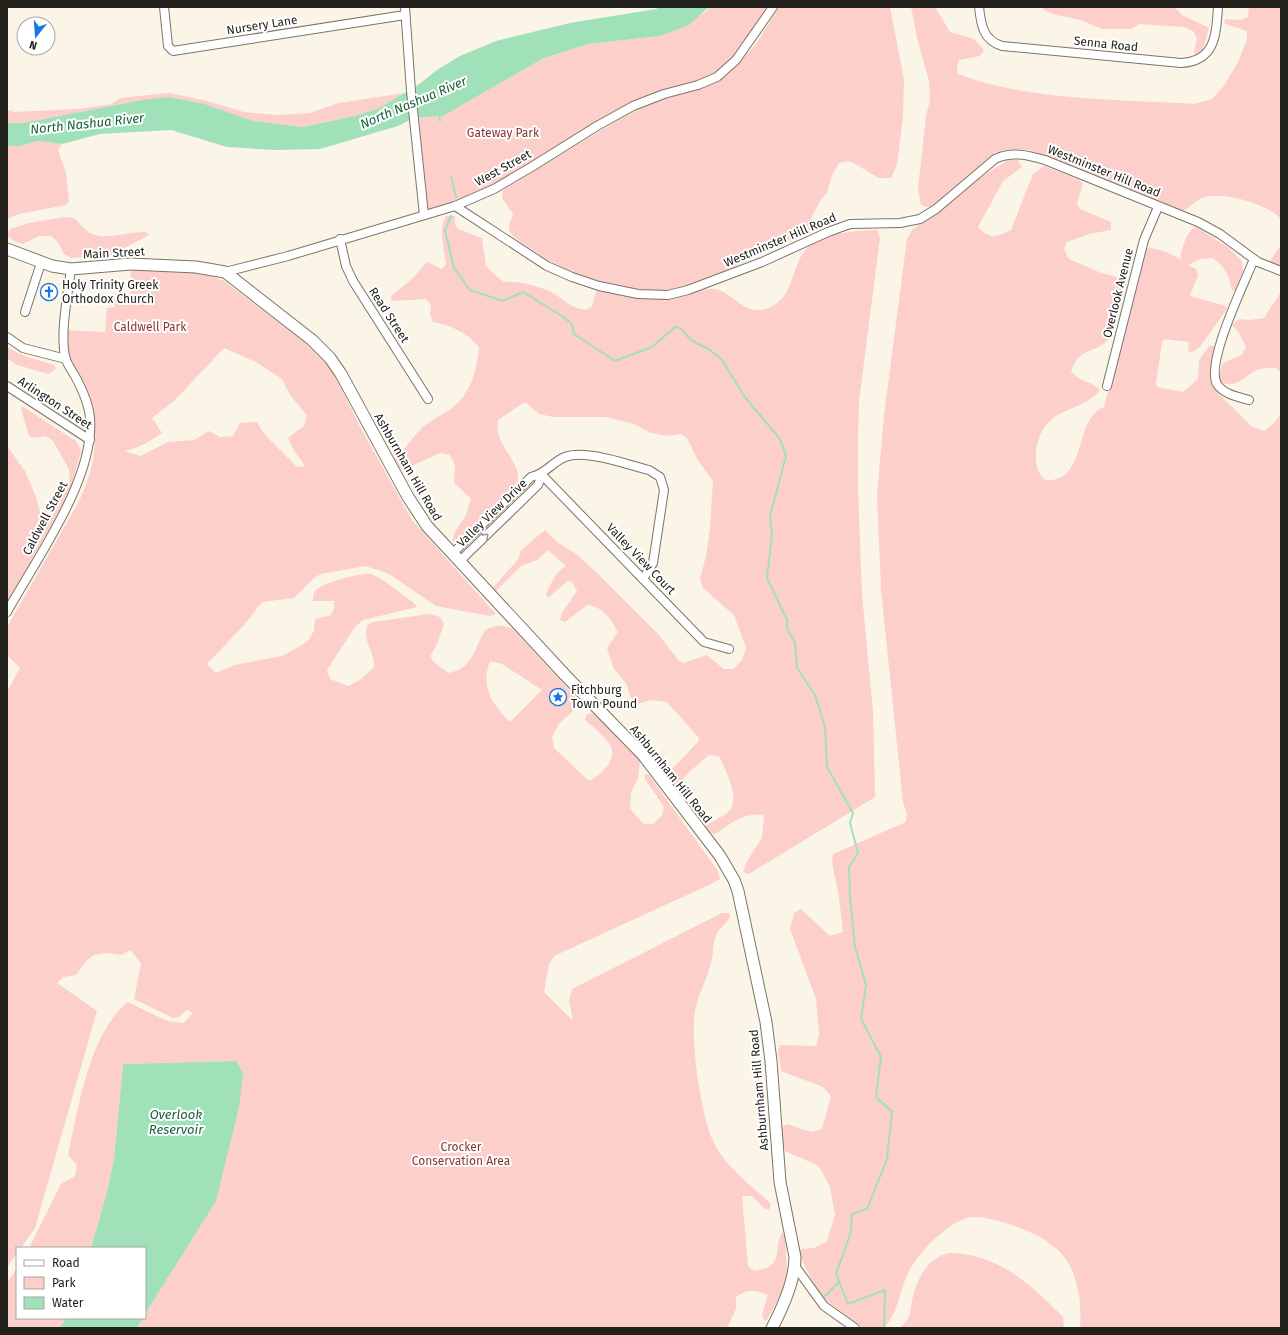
<svg xmlns="http://www.w3.org/2000/svg" width="1288" height="1335" font-family="'Fira Sans',sans-serif">
<style>
.green{fill:#fccfca;fill-rule:evenodd}
.water{fill:#a1e1ba}
.lines{fill:none;stroke-linecap:round;stroke-linejoin:round}
.stream{stroke:#a1e1ba;stroke-width:2}
.street-casing{stroke:#797568;stroke-width:10}
.secondary-casing{stroke:#797568;stroke-width:13}
.street{stroke:#fff;stroke-width:8}
.secondary{stroke:#fff;stroke-width:11}
.oneway{stroke:#9c9b99}
.labels{text-anchor:middle;stroke-width:4;stroke-linejoin:round;paint-order:stroke}
.street-label{font-size:12px;fill:#22211c;stroke:#fff}
.park-label{font-size:12px;fill:#883631;stroke:#fff}
.poi-label{font-size:12px;fill:#22211c;stroke:#fff;text-anchor:start}
.water-label{font-size:13px;font-style:italic;fill:#17603c;stroke:#fff}
</style>
<rect width="100%" height="100%" fill="#faf5e7"/>
<!-- green -->
<g class="green">
<polygon points="709,7 773,7 736,60 717,77 633,106 494,189 424,215 414,118 443,116 544,58 589,44 660,36 706,12"/>
<path d="M 779,7 L 890,7 L 904,79 L 903,116 L 897,165 L 891,178 L 879,178 L 850,161 L 839,163 L 832,175 L 827,193 L 821,200 L 811,218 L 812,225 L 809,231 C 782,244 756,256 729,269 C 713,276 696,286 679,290 C 639,300 569,276 536,252 C 529,247 509,236 509,229 C 508,224 512,218 513,214 L 502,198 L 503,190 L 625,116 L 656,101 L 694,91 L 716,83 L 736,66 L 756,44 Z"/>
<path d="M 911,7 L 935,7 L 950,32 L 974,39 L 984,50 L 980,56 L 959,60 L 957,67 L 958,74 C 1028,101 1118,99 1194,104 L 1212,99 L 1223,87 L 1237,64 L 1247,40 L 1247,31 L 1226,24 L 1224,23 L 1225,19 L 1241,20 L 1248,17 L 1249,7 L 1281,7 L 1281,219 C 1268,204 1221,190 1202,198 C 1195,201 1189,208 1182,211 L 1031,150 L 1010,149 L 995,152 L 956,189 L 931,207 L 926,207 L 921,205 L 918,188 L 926,116 L 930,100 L 929,81 L 917,38 Z"/>
<polygon points="1042,7 1175,7 1182,15 1209,28 1203,49 1196,54 1194,53 1197,38 1193,31 1184,27 1139,24 1131,29 1102,29 1081,20 1056,15 1044,10"/>
<polygon points="169,93 207,101 244,112 276,115 310,113 339,103 404,93 379,108 355,116 301,127 253,121 205,104 142,100 23,123 7,123 7,111 12,110 13,112 77,109 112,104 120,98"/>
<polygon points="38,141 62,144 58,150 66,173 69,201 66,205 19,214 7,219 7,146 19,146"/>
<path d="M 1008,160 L 1018,160 L 1022,167 L 1003,181 L 978,227 C 991,240 996,237 1011,230 L 1033,174 L 1044,166 L 1079,180 L 1083,184 L 1077,204 L 1080,209 L 1111,222 L 1111,230 L 1089,234 L 1067,242 L 1064,249 L 1069,259 L 1101,273 L 1125,279 L 1126,285 C 1123,296 1115,332 1109,339 C 1094,355 1079,346 1071,372 C 1081,382 1091,381 1100,390 C 1088,406 1067,407 1052,419 C 1039,429 1033,451 1037,467 C 1038,472 1042,477 1045,480 C 1088,484 1073,418 1104,407 L 1145,248 C 1159,248 1170,253 1181,260 C 1180,252 1187,229 1196,227 L 1228,247 L 1242,261 L 1243,271 L 1236,291 L 1232,291 C 1230,277 1225,267 1213,258 L 1200,259 L 1188,265 L 1196,269 L 1198,275 L 1190,296 L 1226,306 L 1227,309 L 1199,348 L 1192,352 L 1188,351 L 1189,342 L 1164,339 L 1162,342 L 1156,383 L 1157,387 L 1183,392 L 1198,379 L 1199,360 L 1209,346 L 1215,346 L 1212,382 L 1217,392 L 1251,426 L 1264,431 L 1275,422 L 1281,414 L 1281,1328 L 1080,1328 C 1082,1303 1078,1270 1059,1251 C 1055,1247 1049,1244 1045,1240 C 1031,1230 983,1213 967,1218 C 947,1223 916,1255 908,1273 C 899,1292 899,1312 884,1328 L 863,1328 L 828,1302 L 815,1287 L 799,1254 L 801,1249 L 814,1248 L 827,1241 L 835,1215 L 830,1187 L 819,1166 L 783,1150 L 781,1128 L 787,1124 L 811,1132 L 822,1129 L 831,1096 L 823,1087 L 781,1071 L 778,1051 L 780,1045 L 816,1046 L 819,1035 L 816,999 L 790,929 L 794,913 L 801,909 L 830,936 L 843,932 L 839,897 L 832,862 L 833,854 L 906,822 L 907,814 L 903,802 L 881,590 L 877,495 L 884,415 L 907,239 L 913,229 L 937,212 L 972,183 Z"/>
<path d="M 446,216 L 455,216 L 455,224 L 458,229 L 482,238 L 486,266 L 503,282 C 519,281 536,285 551,292 C 566,300 567,307 586,310 L 592,306 L 596,292 L 600,290 C 625,294 653,302 679,297 C 690,295 701,288 714,289 C 732,291 744,316 766,309 C 795,300 790,266 807,248 C 822,233 857,230 877,230 L 880,238 L 859,401 L 858,437 L 858,490 L 862,594 L 873,712 L 875,797 L 749,874 L 743,872 L 747,861 L 762,838 L 764,815 C 741,813 734,822 715,834 L 707,832 L 705,826 C 712,821 724,817 730,810 C 740,797 725,769 719,756 L 709,755 L 686,775 L 679,788 C 673,784 668,779 669,772 L 698,742 L 699,738 L 667,702 L 652,700 L 636,704 L 630,696 L 626,683 L 614,669 L 607,648 L 618,632 C 611,619 602,606 587,605 L 565,622 L 560,620 L 562,613 L 577,591 L 572,582 L 568,581 L 548,598 L 546,594 C 551,583 556,572 566,566 L 548,550 L 537,560 L 521,566 L 495,592 L 492,589 L 519,558 L 521,550 L 545,530 L 557,542 L 576,554 L 598,574 L 659,635 L 678,660 L 683,663 L 707,655 L 724,669 L 733,669 L 742,660 L 746,648 L 734,615 L 703,588 L 700,579 L 706,556 L 710,529 L 713,481 L 697,459 L 687,438 L 680,434 L 668,436 L 651,433 L 634,424 L 606,417 L 553,417 L 539,414 L 525,402 L 498,420 C 493,445 521,460 518,482 L 457,542 L 452,541 L 454,534 L 466,515 L 471,499 L 454,483 L 455,465 L 450,455 L 440,453 L 403,470 L 395,465 L 392,459 C 405,451 410,440 420,430 C 429,421 440,416 451,409 C 471,394 477,370 479,347 C 467,333 451,325 433,322 L 430,314 L 431,305 L 426,299 L 391,301 L 391,296 L 413,278 L 427,262 L 442,269 L 446,264 C 444,249 438,229 446,216 Z"/>
<path d="M 64,217 L 74,218 C 79,222 84,230 90,233 C 106,241 129,231 146,232 L 149,235 L 123,249 L 116,255 L 71,258 L 64,254 L 58,242 L 51,236 L 39,236 L 23,244 L 14,241 L 7,235 L 10,229 L 29,223 Z"/>
<polygon points="1281,245 1281,267 1271,264 1271,259"/>
<path d="M 131,264 L 196,267 L 198,274 L 210,275 L 224,281 L 320,354 L 334,373 L 359,425 L 412,520 L 496,614 L 491,616 L 484,615 L 436,606 L 389,574 L 366,566 L 321,574 L 314,578 L 294,598 L 262,602 L 244,625 L 207,664 L 216,673 L 234,665 L 282,656 L 307,642 L 314,631 L 315,619 L 331,615 L 334,609 L 334,601 L 313,601 C 313,596 313,593 317,589 C 324,583 362,572 371,574 C 383,578 401,594 413,602 L 417,607 L 363,620 L 355,627 L 327,670 L 330,679 L 348,686 L 360,680 L 374,667 C 375,650 361,641 368,624 L 373,622 L 429,614 L 440,617 L 444,624 L 436,646 L 430,656 L 434,662 L 448,673 C 473,669 474,649 485,630 C 495,625 503,624 513,629 L 581,703 L 558,725 L 552,737 L 554,748 L 589,781 C 601,775 618,760 610,745 C 605,736 593,727 585,720 L 587,714 L 595,713 L 640,761 L 638,778 L 631,793 L 630,809 L 644,824 L 653,824 L 662,816 L 664,807 L 645,779 L 645,774 L 649,775 L 718,871 L 720,879 L 711,884 L 554,956 L 549,964 L 544,992 L 573,1021 L 569,1000 L 572,989 L 722,913 L 729,913 L 730,917 C 727,923 720,928 717,933 C 712,943 714,953 711,963 C 707,980 698,994 695,1011 C 690,1041 701,1119 715,1145 C 727,1168 752,1186 771,1204 L 769,1210 L 765,1209 L 752,1196 L 742,1196 L 748,1266 L 754,1271 C 759,1270 765,1269 770,1266 C 781,1258 775,1243 782,1233 L 785,1235 L 787,1273 L 781,1294 L 767,1320 L 764,1320 L 762,1315 L 768,1295 C 754,1290 748,1289 736,1297 L 736,1309 L 727,1328 L 137,1328 L 143,1318 L 145,1318 L 145,1314 L 177,1263 L 236,1061 L 123,1064 L 114,1159 L 107,1192 L 91,1248 L 29,1248 L 61,1184 L 75,1176 L 77,1165 L 68,1155 C 78,1109 89,1033 128,1002 L 167,1021 L 184,1023 L 193,1013 L 187,1010 L 179,1017 L 173,1018 L 134,999 L 141,963 L 130,950 L 122,955 L 107,953 L 94,955 L 87,960 L 76,975 L 63,977 L 57,983 L 97,1011 L 35,1228 L 21,1248 L 17,1248 L 17,1253 L 7,1268 L 7,688 L 9,688 L 20,668 L 7,655 L 7,627 L 78,503 C 89,481 97,456 94,431 L 91,431 L 90,417 L 66,359 L 64,330 L 105,332 L 107,308 L 115,307 L 114,297 L 130,295 ZM 224,348 L 256,362 L 282,379 L 290,395 L 307,415 L 304,426 L 288,438 L 293,449 L 305,466 L 297,467 L 264,434 L 257,422 L 240,423 L 233,436 L 220,437 L 209,431 L 194,440 L 168,442 L 141,456 L 124,451 C 139,448 149,442 162,433 L 152,418 L 174,401 ZM 490,661 L 502,664 L 542,690 L 510,722 C 492,703 480,688 490,661 Z"/>
<path d="M 1281,292 L 1281,373 L 1276,368 C 1270,368 1262,368 1257,370 C 1242,376 1240,389 1220,382 L 1219,375 L 1223,363 L 1242,355 L 1246,347 L 1239,333 L 1232,325 L 1239,319 L 1250,320 L 1264,318 Z"/>
<polygon points="7,347 24,356 54,365 56,369 48,374 17,365 7,358"/>
<polygon points="22,406 77,442 81,451 69,494 7,603 7,446 25,471 36,497 43,523 48,522 70,481 69,469 53,441 46,436 34,438 29,436 21,409"/>
<path d="M 949,1253 C 997,1253 1032,1285 1063,1317 L 1064,1328 L 900,1328 C 902,1325 906,1322 908,1318 C 911,1313 911,1305 912,1300 C 917,1279 927,1258 949,1253 Z"/>
<polygon points="17,1269 17,1318 66,1318 60,1328 7,1328 7,1282"/>
</g>
<!-- water -->
<g class="water">
<polygon points="660,7 709,7 689,25 660,36 589,44 544,58 443,116 414,118 398,126 320,149 275,150 227,147 171,130 100,134 62,144 38,141 19,146 7,146 7,123 23,123 142,100 168,97 205,104 253,121 302,127 355,116 379,108 418,85 437,70 460,56 496,41 570,23 656,9"/>
<polygon points="236,1061 243,1073 239,1107 216,1201 145,1314 145,1248 91,1248 107,1192 114,1159 123,1064"/>
<polygon points="66,1318 143,1318 137,1328 60,1328"/>
</g>
<g class="lines">
<!-- stream -->
<g class="stream">
<polyline points="439,116 440,121"/>
<polyline points="451,177 456,197"/>
<polyline points="451,216 445,230 454,268 470,290 503,301 523,292 562,316 572,324 574,334 615,361 652,347 675,327 680,328 691,340 710,350 722,360 744,396 780,439 786,456 770,516 772,534 767,578 787,620 787,629 795,642 797,668 815,695 825,727 827,767 853,813 850,823 858,853 849,867 850,898 855,947 866,985 861,1019 881,1057 876,1097 892,1112 887,1159 867,1209 852,1214 851,1232 836,1274 848,1304 885,1290 884,1328"/>
<polyline points="823,1298 839,1282"/>
</g>
<!-- street casing -->
<g class="street-casing">
<g id="street">
<polyline points="164,7 168,46 173,51 405,15"/>
<polyline points="405,7 411,91 424,215"/>
<path d="M 979,7 C 981,25 983,40 1002,46 L 1181,63 C 1215,61 1216,36 1218,7"/>
<path d="M 455,206 L 547,266 L 572,277 L 599,286 L 638,294 L 668,295 L 688,290 L 762,262 L 828,232 L 850,224 L 900,223 L 920,219 L 936,209 L 995,159 C 1011,151 1028,155 1045,160 L 1198,222 L 1220,234 L 1258,262 L 1281,271"/>
<polyline points="340,239 346,266 353,281 428,399"/>
<polyline points="225,272 288,256 455,206 494,189 533,166 597,126 633,106 664,94 698,85 717,77 736,60 773,7"/>
<polyline points="25,312 41,263"/>
<polyline points="7,337 23,348 66,359"/>
<polyline points="7,386 90,440"/>
<polyline points="1107,386 1144,240 1158,207"/>
<path d="M 1249,400 C 1238,397 1223,394 1217,384 C 1205,363 1245,282 1254,259"/>
<path d="M 542,475 L 538,485 L 463,558 L 455,558 L 456,550 L 531,477 C 546,474 552,462 565,457 C 586,449 628,465 649,470 L 660,477 L 664,490 L 653,563 L 643,579"/>
<polyline points="542,475 704,642 729,649"/>
<path d="M 7,612 C 36,559 95,479 90,418 C 89,404 82,389 75,376 C 72,371 68,365 66,360 C 59,337 68,293 71,269"/>
<polyline points="795,1266 824,1306 855,1328"/>
</g>
</g>
<!-- secondary casing -->
<g class="secondary-casing">
<path id="secondary" d="M 7,249 L 52,266 L 71,269 L 131,264 L 196,267 L 225,272 L 312,340 L 330,358 L 341,374 L 408,497 L 427,526 L 565,675 L 643,755 L 720,856 L 734,880 L 738,891 L 766,1022 L 771,1061 L 780,1182 L 795,1257 C 795,1281 783,1307 772,1328"/>
</g>
<!-- street -->
<use href="#street" class="street"/>
<!-- secondary -->
<use href="#secondary" class="secondary"/>
</g>
<!-- one-way arrows -->
<defs><path id="oneway-chevron" d="M-2-3.5L2.5 0L-2 3.5" fill="none" stroke-width="1.6" stroke-linecap="round" stroke-linejoin="round"/></defs>
<use class="oneway" href="#oneway-chevron" transform="translate(486 536) rotate(-44)"/>
<!-- icons -->
<defs>
<g id="church-ring" transform="scale(0.9)"><circle r="9.5" fill="#fff" stroke="#1877e0" stroke-width="1.5"/><path d="M-1.2-6h2.4v3.5h3.3v2.4h-3.3V6h-2.4V-.1h-3.3v-2.4h3.3Z" fill="#1877e0"/></g>
<g id="sight-ring" transform="scale(0.9)"><circle r="9.5" fill="#fff" stroke="#1877e0" stroke-width="1.5"/><path d="M0-6L1.8-2.2L6-1.7L2.9 1.2L3.7 5.4L0 3.3L-3.7 5.4L-2.9 1.2L-6-1.7L-1.8-2.2Z" fill="#1877e0"/></g>
</defs>
<g fill-rule="evenodd">
<use href="#church-ring" x="49" y="292"/>
<use href="#sight-ring" x="558" y="697"/>
</g>
<g class="labels">
<!-- street labels -->
<g class="street-label">
<text transform="translate(262 25) rotate(-9)" y="4">Nursery Lane</text>
<text transform="translate(1106 44) rotate(6)" y="4">Senna Road</text>
<text transform="translate(503 168) rotate(-29)" y="4">West Street</text>
<text transform="translate(1104 171) rotate(22)" y="4">Westminster Hill Road</text>
<text transform="translate(780 240) rotate(-23)" y="4">Westminster Hill Road</text>
<text transform="translate(114 253) rotate(-3)" y="4">Main Street</text>
<text transform="translate(1118 293) rotate(-76)" y="4">Overlook Avenue</text>
<text transform="translate(389 315) rotate(57)" y="4">Read Street</text>
<text transform="translate(55 403) rotate(33)" y="4">Arlington Street</text>
<text transform="translate(408 467) rotate(60)" y="4">Ashburnham Hill Road</text>
<text transform="translate(492 513) rotate(-44)" y="4">Valley View Drive</text>
<text transform="translate(45 518) rotate(-62)" y="4">Caldwell Street</text>
<text transform="translate(641 559) rotate(46)" y="4">Valley View Court</text>
<text transform="translate(671 774) rotate(51)" y="4">Ashburnham Hill Road</text>
<text transform="translate(759 1090) rotate(-95)" y="4">Ashburnham Hill Road</text>
</g>
<!-- park labels -->
<g class="park-label">
<text x="503" y="137">Gateway Park</text>
<text x="150" y="331">Caldwell Park</text>
<text x="461" y="1151">Crocker<tspan x="461" dy="14">Conservation Area</tspan></text>
</g>
<!-- poi labels -->
<g class="poi-label">
<text x="62" y="289">Holy Trinity Greek<tspan x="62" dy="14">Orthodox Church</tspan></text>
<text x="571" y="694">Fitchburg<tspan x="571" dy="14">Town Pound</tspan></text>
</g>
<!-- water labels -->
<g class="water-label">
<text transform="translate(413 102) rotate(-23)" y="5">North Nashua River</text>
<text transform="translate(87 123) rotate(-6)" y="5">North Nashua River</text>
<text x="176" y="1119">Overlook<tspan x="176" dy="15">Reservoir</tspan></text>
</g>
</g>
<!-- border -->
<rect width="1288" height="1335" fill="none" stroke="#22211c" stroke-width="16"/>
<!-- legend -->
<rect x="16" y="1247" width="130" height="72" fill="#ffffff" stroke="#a7a6a4"/>
<rect x="24" y="1260" width="20" height="6" fill="#ffffff" stroke="#a7a6a4"/>
<text x="52" y="1267" font-size="12" fill="#22211c">Road</text>
<rect x="24" y="1277" width="20" height="12" fill="#fccfca" stroke="#a7a6a4"/>
<text x="52" y="1287" font-size="12" fill="#22211c">Park</text>
<rect x="24" y="1297" width="20" height="12" fill="#a1e1ba" stroke="#a7a6a4"/>
<text x="52" y="1307" font-size="12" fill="#22211c">Water</text>
<!-- north arrow -->
<g transform="translate(36 36) rotate(197)"><circle r="19" fill="#ffffff" stroke="#a7a6a4"/>
<path d="M0-3L7 15L0 10L-7 15Z" fill="#1877e0"/>
<text y="-6" font-size="11" font-weight="bold" text-anchor="middle" fill="#22211c">N</text>
</g>
</svg>
